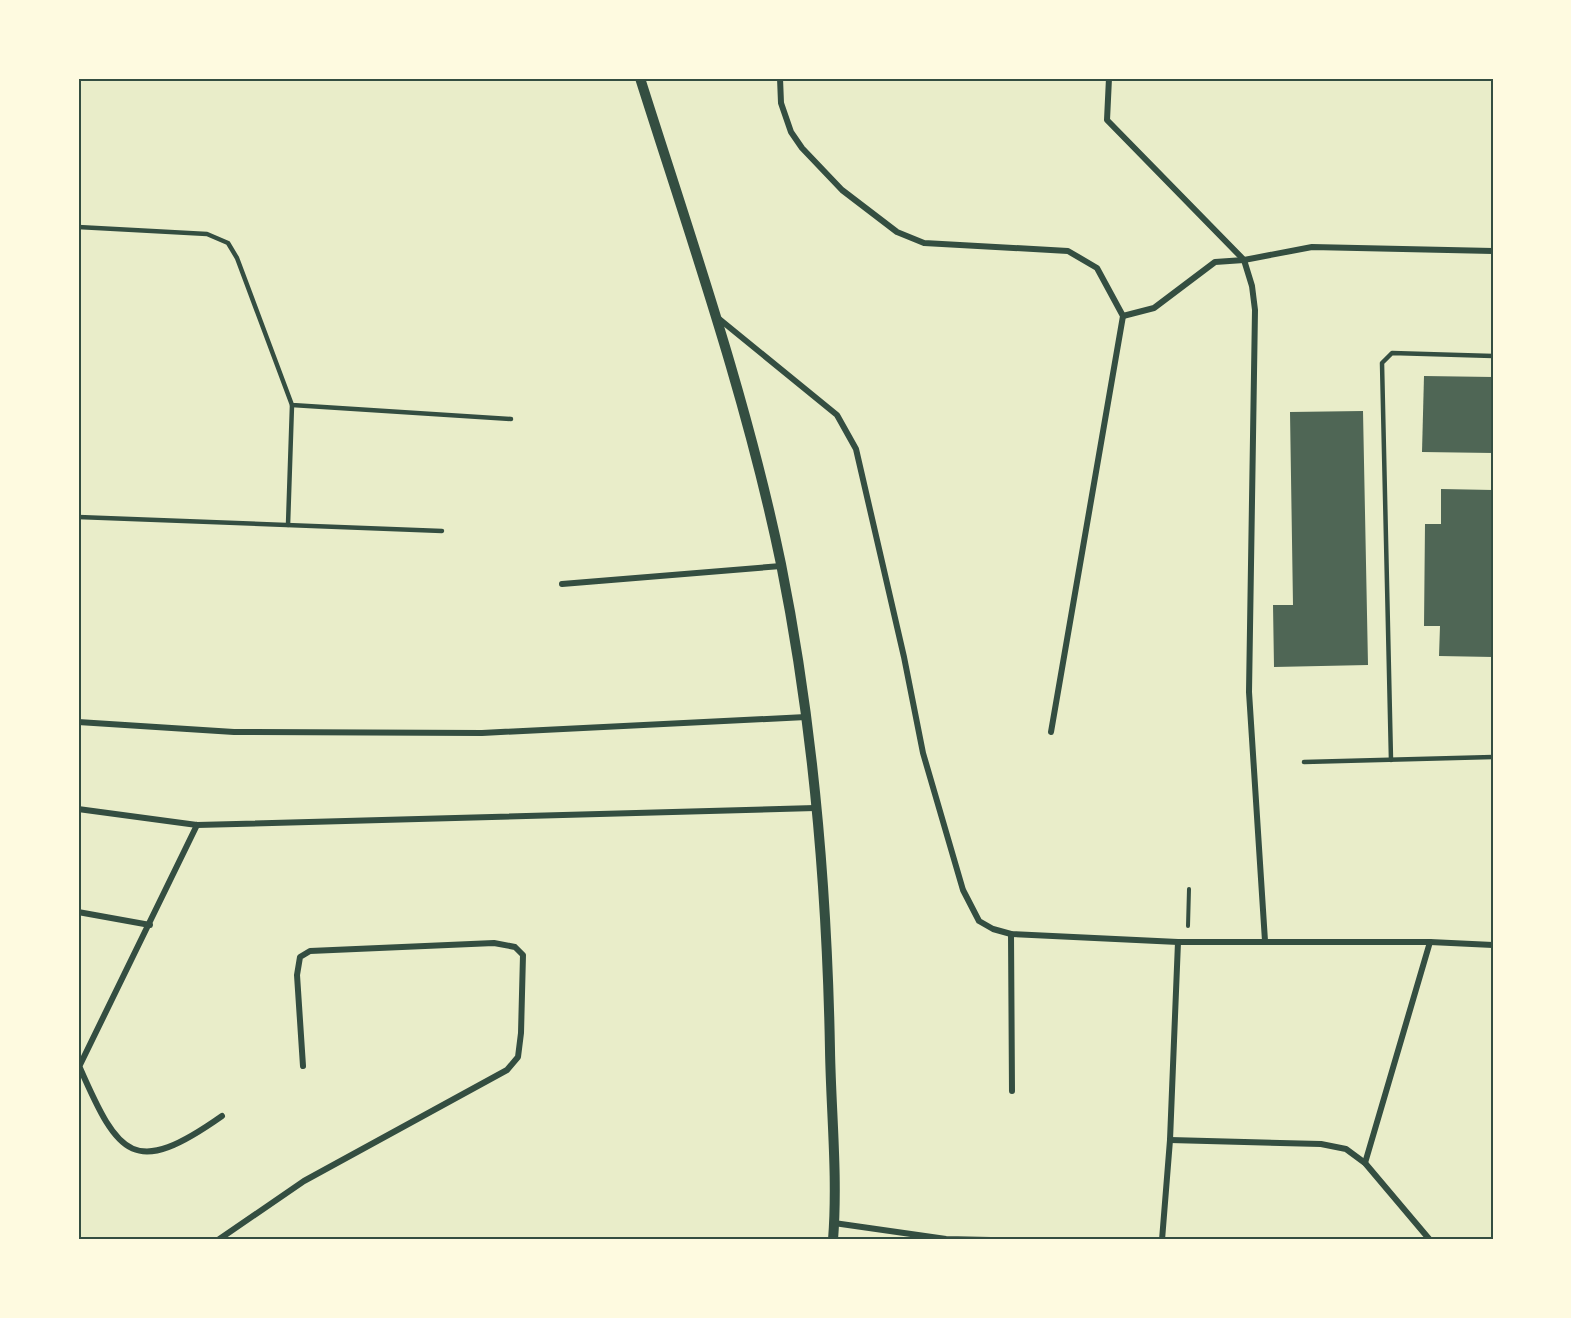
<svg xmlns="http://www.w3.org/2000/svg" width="1571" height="1318" font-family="'IBM Plex Sans',sans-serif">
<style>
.building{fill:#4f6655}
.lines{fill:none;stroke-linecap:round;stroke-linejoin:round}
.path{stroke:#344e41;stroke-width:4}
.service{stroke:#344e41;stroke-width:4.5}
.minor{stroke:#344e41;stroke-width:6}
.tertiary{stroke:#344e41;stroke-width:10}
.neatline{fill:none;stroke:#344e41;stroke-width:2}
</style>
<rect width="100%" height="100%" fill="#e9edc9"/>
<!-- building -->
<g class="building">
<polygon points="1424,376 1493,377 1493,453 1422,452"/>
<polygon points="1363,411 1368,665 1274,667 1273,605 1293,605 1290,412"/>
<polygon points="1441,489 1493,490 1493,657 1439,656 1440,626 1424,626 1425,524 1441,524"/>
</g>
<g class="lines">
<!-- path -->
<polyline class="path" points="1188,926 1189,889"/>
<!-- service -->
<g class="service">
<polyline points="78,227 207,234 228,243 237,258 292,405 511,419"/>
<polyline points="78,517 442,531"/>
<polyline points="288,525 292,405"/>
<polyline points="1391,760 1382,363 1392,353 1493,356"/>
<polyline points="1304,762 1493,757"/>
</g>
<!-- minor -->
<g class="minor">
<polyline points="780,78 781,103 791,132 802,148 842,190 897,232 924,243 1068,251 1097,268 1123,316 1051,732"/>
<polyline points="1109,78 1107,120 1244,260 1252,286 1255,310 1249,692 1265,941"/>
<polyline points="1123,316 1154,308 1215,262 1244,260 1312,247 1493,251"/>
<polyline points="718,318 837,415 856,449 904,657 923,753 963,890 979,921 993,929 1011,934 1178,942 1430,942 1493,945"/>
<polyline points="562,584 781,566"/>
<polyline points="78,722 234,732 482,733 806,717"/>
<polyline points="78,809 197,825 815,808"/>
<polyline points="78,912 150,925"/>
<polyline points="1011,934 1012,1091"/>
<path d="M 80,1068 C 119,1157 134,1178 222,1116"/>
<polyline points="78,1069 197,825"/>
<polyline points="1170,1140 1321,1144 1346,1149 1365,1163 1430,1240"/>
<polyline points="1365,1163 1430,942"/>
<polyline points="834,1223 946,1239 991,1240"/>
<polyline points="218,1240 304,1181 507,1070 518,1057 521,1033 523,955 515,947 494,943 310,951 300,957 297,975 303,1066"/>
<polyline points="1162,1240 1170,1140 1178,942"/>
</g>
<!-- tertiary -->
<path class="tertiary" d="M 640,78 C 691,239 747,399 781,564 C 813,723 827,888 830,1050 C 831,1112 838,1177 833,1240"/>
</g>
<!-- border -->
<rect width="1571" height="1318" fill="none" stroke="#fefae0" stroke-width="159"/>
<rect x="80" y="80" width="1412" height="1158" class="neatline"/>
</svg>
